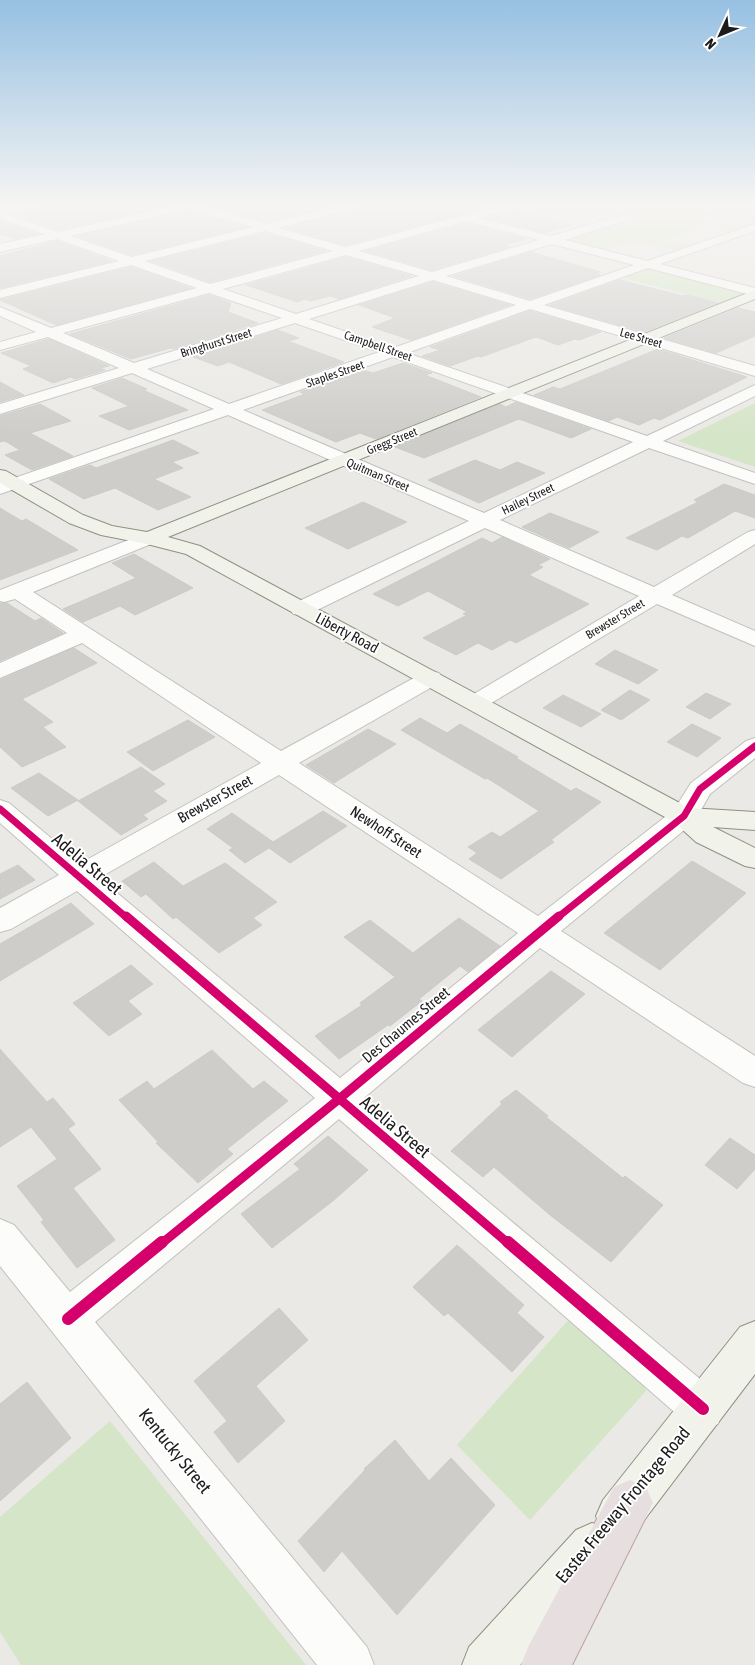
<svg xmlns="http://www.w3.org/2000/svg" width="755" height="1665" font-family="'Asap Condensed',sans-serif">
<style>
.grass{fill:#d5e5c7}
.building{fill:#cecdca;stroke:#cdcbc7}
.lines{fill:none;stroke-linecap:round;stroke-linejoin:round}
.street-casing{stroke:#c1c1bf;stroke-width:2}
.secondary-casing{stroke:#8f927f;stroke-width:2}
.highway-casing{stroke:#bba0a6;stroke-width:2}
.street{fill:#fcfcfb;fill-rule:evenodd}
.secondary{fill:#f1f2ea;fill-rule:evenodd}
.highway{fill:#e7dfdf;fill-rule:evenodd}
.rail{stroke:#c9c9c8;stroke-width:2;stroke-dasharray:4.5 4.5;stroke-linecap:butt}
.cycleway-far2-casing{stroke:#fff;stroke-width:10}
.cycleway-far1-casing{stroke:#fff;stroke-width:12}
.cycleway-casing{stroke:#fff;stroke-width:15}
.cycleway-far2{stroke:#d6006c;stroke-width:7}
.cycleway-far1{stroke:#d6006c;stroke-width:9}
.cycleway{stroke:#d6006c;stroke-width:12}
.labels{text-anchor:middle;stroke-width:4;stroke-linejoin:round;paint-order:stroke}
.far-street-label{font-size:12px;fill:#1c1c1c;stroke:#fff}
.street-label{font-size:15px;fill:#1c1c1c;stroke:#fff}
.near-street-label{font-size:18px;fill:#1c1c1c;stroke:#fff}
</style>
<rect width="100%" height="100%" fill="#eae9e5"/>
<!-- grass -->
<g class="grass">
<polygon points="648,215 755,225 733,233 708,226 666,240 693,246 679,251 635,241 601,251 564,242"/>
<polygon points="645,268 653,268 745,293 745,295 722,304 623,278 627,276 625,275"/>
<polygon points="755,403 755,467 678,441"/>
<polygon points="572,1316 643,1379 646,1391 530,1520 457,1445"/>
<polygon points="110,1421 306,1665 21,1665 0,1632 0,1517"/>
</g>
<!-- building -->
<g class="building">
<polygon points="65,203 175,203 175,204 58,230 14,214"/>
<polygon points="208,203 342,203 266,222 207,205"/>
<polygon points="370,203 483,203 484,208 346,245 285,228 367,207"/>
<polygon points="517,210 555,220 552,220 571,225 546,233 486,218"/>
<polygon points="190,211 246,227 132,255 77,236"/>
<polygon points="0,221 38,234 14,239 0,234"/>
<polygon points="466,223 526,239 503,245 510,247 432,270 366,251"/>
<polygon points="265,233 326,251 210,282 152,261"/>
<polygon points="57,241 112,261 0,288 0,256"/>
<polygon points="531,252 601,272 596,274 600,275 530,299 453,276"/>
<polygon points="346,257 412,276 339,299 330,296 311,301 305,299 297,302 246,285"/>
<polygon points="131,267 191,288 56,325 0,300"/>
<polygon points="620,280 683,296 687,295 718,303 644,332 550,305"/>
<polygon points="433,282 510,305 411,340 372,327 395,318 359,305"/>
<polygon points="209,295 231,303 228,312 258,323 174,349 171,348 131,359 70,334"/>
<polygon points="738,308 755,312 755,336 716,353 664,338"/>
<polygon points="530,311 601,332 579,340 575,339 558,345 536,337 481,357 478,356 450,366 422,356 440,350 430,347"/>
<polygon points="278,330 299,338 288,341 344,362 281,384 229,362 218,366 193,357"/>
<polygon points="48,339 49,339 109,366 100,368 105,370 75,379 71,377 53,383 23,369 31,366 1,353"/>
<polygon points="658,349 747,377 660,420 654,418 639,425 617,417 609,421 534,395 553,387 560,389"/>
<polygon points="403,363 432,373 425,375 481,397 376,439 360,433 336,442 262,410 305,394 300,392 363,370 373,373"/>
<polygon points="122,378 147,389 143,390 188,410 129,430 99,416 129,406 92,388"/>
<polygon points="0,382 24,395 0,402"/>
<polygon points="516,402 591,429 571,438 519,419 424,458 395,447 500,404 506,407"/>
<polygon points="40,404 71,421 30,433 73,456 32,470 5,455 20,450 5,441 0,442 0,416"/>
<polygon points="173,440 199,453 172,462 183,468 154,479 191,497 158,510 115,488 84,499 49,479 90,465 96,468"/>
<polygon points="475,460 500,470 517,462 545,473 479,503 428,480"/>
<polygon points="724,484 755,495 755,518 735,511 688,538 682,536 657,550 626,538 698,502 694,500"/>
<polygon points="363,502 407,522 348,549 305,528"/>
<polygon points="0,508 22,521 26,519 78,550 0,580"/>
<polygon points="550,513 599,532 569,548 522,527"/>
<polygon points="502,537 550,559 538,565 543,567 529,575 589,604 516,643 510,640 492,650 478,643 456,655 423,638 467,615 463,614 467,612 428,591 398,606 373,594 482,538 492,543"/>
<polygon points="134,554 193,588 135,615 120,606 83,622 63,609 136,578 112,563"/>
<polygon points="0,603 7,603 35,621 41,618 63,633 0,661"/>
<polygon points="74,648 97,663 22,699 53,722 43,727 66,747 22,767 0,747 0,680"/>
<polygon points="615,650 658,670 638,684 595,664"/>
<polygon points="630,690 650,700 621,720 601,710"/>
<polygon points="706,693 731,704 710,719 686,707"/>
<polygon points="563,695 601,714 581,727 543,708"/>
<polygon points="420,718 447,733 460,724 518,757 516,758 571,791 576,788 601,802 551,840 554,842 501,879 469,859 477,853 468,847 492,832 500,837 539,811 487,778 485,779 401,730"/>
<polygon points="188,720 215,737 153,771 127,752"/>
<polygon points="692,724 721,738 697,757 667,742"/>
<polygon points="368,729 396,744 334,783 306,765"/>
<polygon points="141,767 165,784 153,791 167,801 143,815 148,819 121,835 78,801"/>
<polygon points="39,773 78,800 48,816 11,788"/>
<polygon points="323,811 347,826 290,863 269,848 245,863 229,850 233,848 207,829 232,813 273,842"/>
<polygon points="692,861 746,893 660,970 604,933"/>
<polygon points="154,862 183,886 225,863 277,902 253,918 262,925 219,953 176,917 173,919 146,894 141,897 122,881"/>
<polygon points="18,865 35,880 0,899 0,874"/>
<polygon points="71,903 94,924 0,981 0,944"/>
<polygon points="459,918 500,946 468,972 460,966 419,999 422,1001 390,1026 388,1025 339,1059 315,1036 362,1005 360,1003 395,977 344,937 370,920 413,953"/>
<polygon points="131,965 153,984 128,1001 142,1014 109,1036 73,1003"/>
<polygon points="551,971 585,994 512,1057 478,1030"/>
<polygon points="0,1049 47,1102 53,1098 75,1124 68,1129 101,1169 73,1188 115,1240 77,1268 41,1222 44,1220 17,1186 57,1159 31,1127 0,1147"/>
<polygon points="212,1050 253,1089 264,1081 288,1101 227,1149 233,1154 198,1183 156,1143 158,1142 119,1100 147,1081 154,1089"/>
<polygon points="516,1090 548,1116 546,1117 623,1178 625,1176 663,1205 611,1262 550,1215 494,1167 483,1177 451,1151 502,1104 500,1102"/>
<polygon points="328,1136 368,1170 334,1200 272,1248 241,1214 300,1169 294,1164"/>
<polygon points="730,1138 755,1155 755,1169 737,1189 705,1165"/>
<polygon points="457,1245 524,1305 517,1313 544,1337 512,1372 448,1313 444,1316 413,1287"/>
<polygon points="279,1308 308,1340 256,1386 285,1421 238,1463 214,1432 227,1421 194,1381"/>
<polygon points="27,1382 71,1438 0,1501 0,1404"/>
<polygon points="395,1440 429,1481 451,1458 495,1505 397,1615 342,1551 324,1572 298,1541 365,1470 364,1469"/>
</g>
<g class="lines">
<!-- street casing -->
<g class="street-casing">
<g id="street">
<path d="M 28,203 L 49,203 L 48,205 L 7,214 L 58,232 L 178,205 L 177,203 L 206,203 L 203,206 L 266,224 L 350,203 L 368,203 L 367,205 L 278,228 L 346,247 L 509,203 L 518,203 L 519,205 L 518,207 L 479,218 L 551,236 L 633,212 L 638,215 L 637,217 L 565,240 L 647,261 L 755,224 L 755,231 L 660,264 L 755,288 L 755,296 L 648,268 L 544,305 L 755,366 L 755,376 L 530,309 L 407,353 L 647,436 L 755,385 L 755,396 L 663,441 L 755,473 L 755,484 L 649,448 L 500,520 L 654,587 L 748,532 L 755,530 L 755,544 L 672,595 L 755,631 L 755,646 L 657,604 L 483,708 L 475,710 L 467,708 L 463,703 L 467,698 L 639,596 L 485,528 L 309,614 L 301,615 L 293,614 L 290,609 L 293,604 L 469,521 L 228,415 L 0,494 L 0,483 L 214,409 L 132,373 L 0,414 L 0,404 L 119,368 L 48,337 L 0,350 L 0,342 L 36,332 L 0,316 L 0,307 L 51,328 L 197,288 L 131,265 L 0,298 L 0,290 L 119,261 L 57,239 L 0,252 L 0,244 L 45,234 L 0,219 L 0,209 ZM 190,209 L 253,227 L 132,257 L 70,236 ZM 466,221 L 539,240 L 432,272 L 359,251 ZM 265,231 L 333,251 L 210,284 L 145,261 ZM 552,244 L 634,265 L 530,301 L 446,276 ZM 346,255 L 419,276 L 296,314 L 223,289 ZM 433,280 L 516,305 L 393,348 L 309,319 ZM 209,293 L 282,318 L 134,363 L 63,333 ZM 295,323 L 379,352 L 229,404 L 147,369 ZM 393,357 L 633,442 L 484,513 L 243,410 Z"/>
<path d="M 149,532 L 156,534 L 159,538 L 156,542 L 33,592 L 281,751 L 423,673 L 431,671 L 439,673 L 443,678 L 439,683 L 299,763 L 538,916 L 674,810 L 691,783 L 746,741 L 755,738 L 755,758 L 710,794 L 694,822 L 561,931 L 755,1056 L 755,1087 L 743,1083 L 540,948 L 364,1098 L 718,1394 L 724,1409 L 718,1424 L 703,1430 L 688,1424 L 339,1119 L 95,1322 L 367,1647 L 374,1665 L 317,1665 L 0,1266 L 0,1219 L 14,1225 L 70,1292 L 315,1098 L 77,891 L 11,929 L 0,932 L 0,908 L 59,875 L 0,823 L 0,800 L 9,803 L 81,863 L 261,763 L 82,643 L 0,678 L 0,663 L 67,633 L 15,599 L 4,602 L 0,601 L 0,590 ZM 279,775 L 518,933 L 340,1078 L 99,878 Z"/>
</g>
</g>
<!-- secondary casing -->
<g class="secondary-casing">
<g id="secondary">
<polygon points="755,290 755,299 168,537 200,546 689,808 755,812 755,830 713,827 755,848 755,868 745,866 696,842 674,822 186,554 147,544 101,535 69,523 0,483 0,470 6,471 83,515 112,526 147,532"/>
<polygon points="755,1321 755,1374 635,1532 619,1539 611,1536 615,1546 608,1562 520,1665 462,1665 469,1647 576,1530 592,1523 600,1526 596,1516 603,1500 740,1327"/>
</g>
</g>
<!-- highway casing -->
<g class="highway-casing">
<polygon id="highway" points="630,1480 646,1487 653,1503 572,1665 521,1665 528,1647 614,1487"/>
</g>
<!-- street -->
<use href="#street" class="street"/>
<!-- secondary -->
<use href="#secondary" class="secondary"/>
<!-- highway -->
<use href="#highway" class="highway"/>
<!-- rail -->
<polyline class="rail" points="572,203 755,219"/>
<!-- cycleway-far2 casing -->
<g class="cycleway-far2-casing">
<g id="cycleway-far2">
<polyline points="0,809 127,918"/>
<polyline points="557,918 684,816 700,789 755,746"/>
</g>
</g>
<!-- cycleway-far1 casing -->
<g class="cycleway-far1-casing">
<g id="cycleway-far1">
<polyline points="126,916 509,1244"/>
<polyline points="161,1244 339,1099 559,916"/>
</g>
</g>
<!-- cycleway casing -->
<g class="cycleway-casing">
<g id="cycleway">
<polyline points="508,1242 703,1409"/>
<polyline points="68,1319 162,1242"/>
</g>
</g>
<!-- cycleway-far2 -->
<use href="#cycleway-far2" class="cycleway-far2"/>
<!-- cycleway-far1 -->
<use href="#cycleway-far1" class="cycleway-far1"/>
<!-- cycleway -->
<use href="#cycleway" class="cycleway"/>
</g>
<!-- sky -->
<linearGradient id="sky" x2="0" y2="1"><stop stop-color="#96c0e2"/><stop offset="0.47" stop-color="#f6f5f3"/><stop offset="1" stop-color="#f6f5f3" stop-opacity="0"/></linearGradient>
<rect width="755" height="436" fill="url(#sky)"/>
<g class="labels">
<!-- far-street labels -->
<g class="far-street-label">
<text transform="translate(641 338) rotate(16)" y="4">Lee Street</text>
<text transform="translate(216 343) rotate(-17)" y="4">Bringhurst Street</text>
<text transform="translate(378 346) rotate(19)" y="4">Campbell Street</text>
<text transform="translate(335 374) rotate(-19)" y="4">Staples Street</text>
<text transform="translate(392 441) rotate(-22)" y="4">Gregg Street</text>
<text transform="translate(378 475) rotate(23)" y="4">Quitman Street</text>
<text transform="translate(528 499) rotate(-26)" y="4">Hailey Street</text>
<text transform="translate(615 619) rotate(-31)" y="4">Brewster Street</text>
</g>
<!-- street labels -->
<g class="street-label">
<text transform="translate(347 633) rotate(28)" y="5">Liberty Road</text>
<text transform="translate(215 799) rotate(-29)" y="5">Brewster Street</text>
<text transform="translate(386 832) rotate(33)" y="5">Newhoff Street</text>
<text transform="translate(406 1025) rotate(-40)" y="5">Des Chaumes Street</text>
</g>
<!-- near-street labels -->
<g class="near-street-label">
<text transform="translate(87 864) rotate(40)" y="6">Adelia Street</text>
<text transform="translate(395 1127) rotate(40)" y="6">Adelia Street</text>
<text transform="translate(175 1451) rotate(51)" y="6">Kentucky Street</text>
<text transform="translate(623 1505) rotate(-50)" y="6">Eastex Freeway Frontage Road</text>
</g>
</g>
<!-- north arrow -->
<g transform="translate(720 35) rotate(226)" stroke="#ffffff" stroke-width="4" paint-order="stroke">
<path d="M0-4L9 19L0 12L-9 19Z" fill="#1c1c1c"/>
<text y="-8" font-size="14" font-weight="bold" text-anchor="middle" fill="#1c1c1c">N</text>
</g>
</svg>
